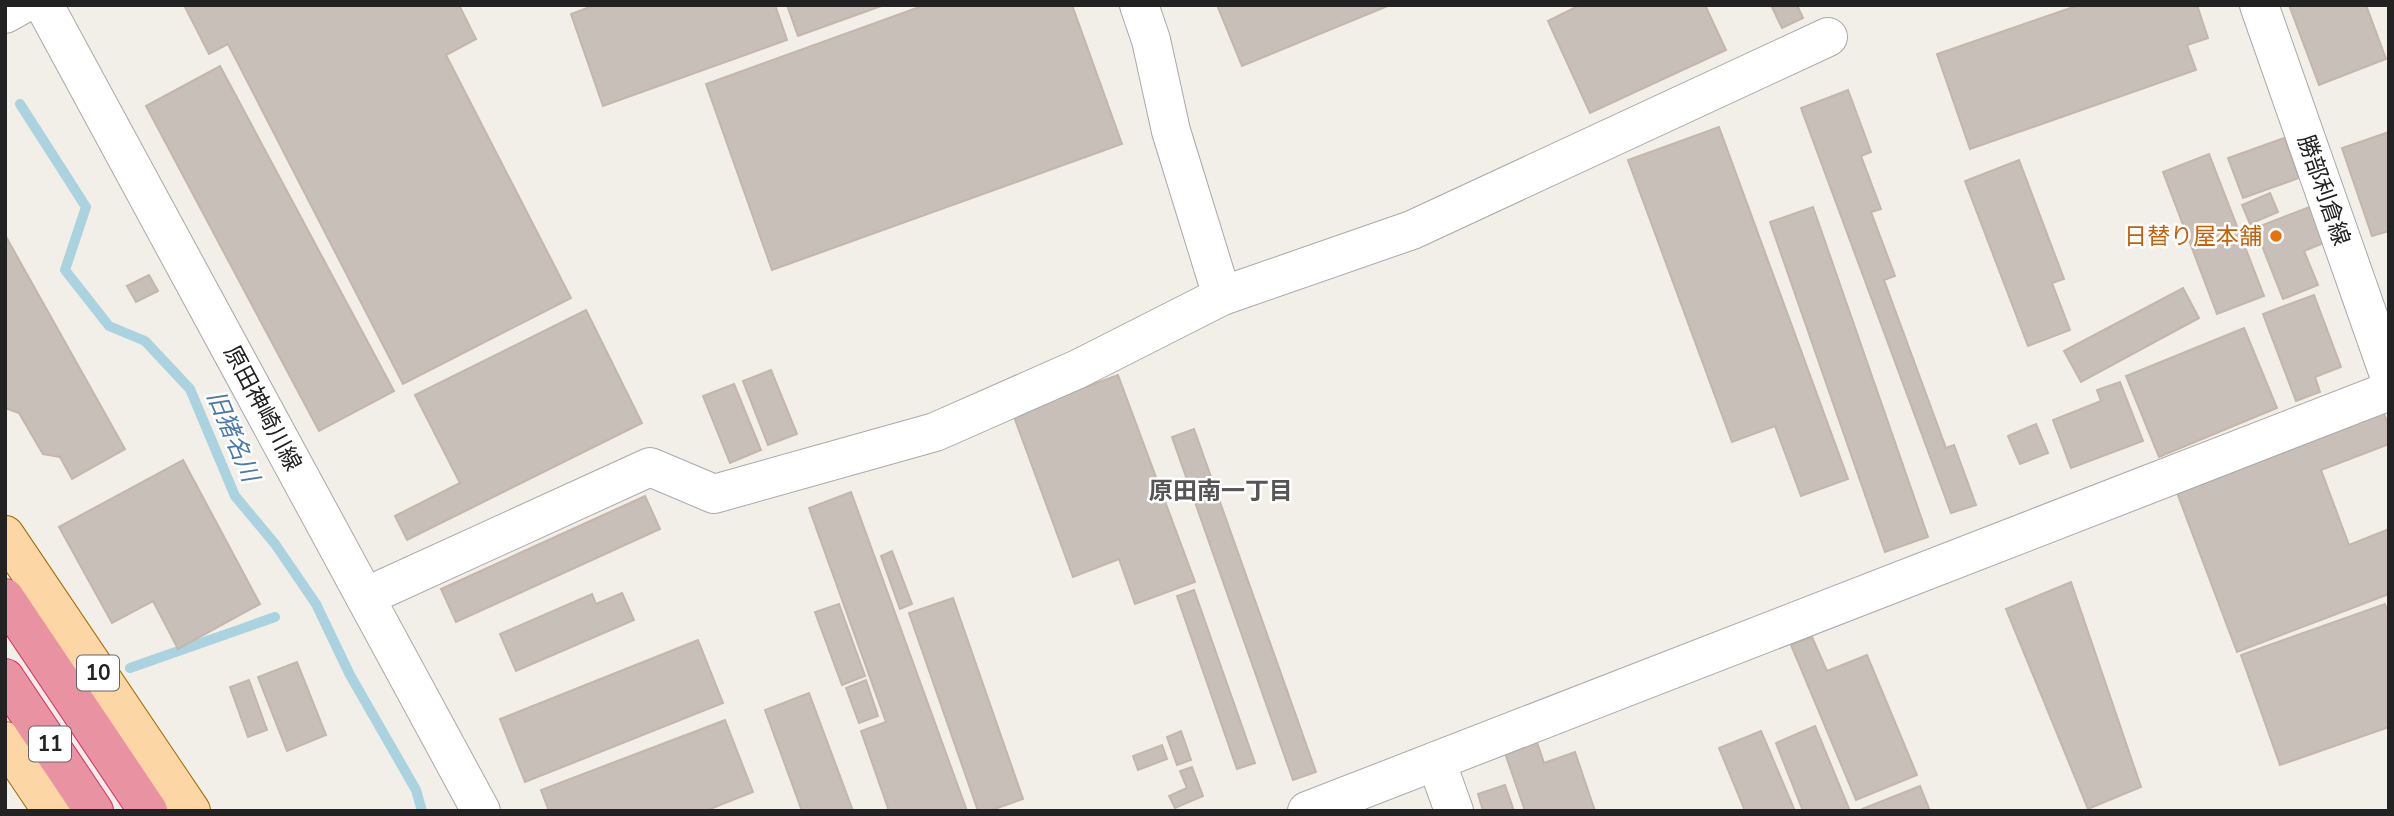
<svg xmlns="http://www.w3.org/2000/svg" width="2394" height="816" font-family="'Nunito Sans','Noto Sans JP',sans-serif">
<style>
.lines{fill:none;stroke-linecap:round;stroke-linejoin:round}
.stream{stroke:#aad3df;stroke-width:10}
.building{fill:#c7bfb8;stroke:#c4b6ab;stroke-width:2}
.minor-casing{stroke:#a9a9a9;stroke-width:40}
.tertiary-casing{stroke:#a9a9a9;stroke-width:40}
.primary-casing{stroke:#a06b00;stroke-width:40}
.motorway-casing{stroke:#dc2a67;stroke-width:40}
.minor{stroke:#fff;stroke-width:38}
.tertiary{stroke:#fff;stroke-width:38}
.primary{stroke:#fcd6a4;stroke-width:38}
.motorway{stroke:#e892a2;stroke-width:38}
.food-dot{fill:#e8710a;stroke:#fff;stroke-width:2.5}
.labels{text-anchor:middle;stroke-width:5;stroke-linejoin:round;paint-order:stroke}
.shield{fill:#fff;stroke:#646464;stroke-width:2}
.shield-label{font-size:21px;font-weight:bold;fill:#222}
.street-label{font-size:23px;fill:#222;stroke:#fff}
.food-label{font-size:23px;fill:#c56008;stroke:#fff;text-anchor:end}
.water-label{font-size:24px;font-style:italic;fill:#4a7aab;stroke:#fff}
.neighbourhood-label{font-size:24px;font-weight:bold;fill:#555;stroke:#fff}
</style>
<rect width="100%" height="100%" fill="#f2efe9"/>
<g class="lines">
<!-- stream -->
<g class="stream">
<polyline points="20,104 86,207 65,270 109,326 145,341 190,389 235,496 275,544 316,604 350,675 416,790 422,811"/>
<polyline points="130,668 275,617"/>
</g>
</g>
<!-- building -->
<g class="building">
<polygon points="184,5 459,5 476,39 446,55 571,298 403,384 228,44 209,54"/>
<polygon points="595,5 775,5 787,40 603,106 571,14"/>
<polygon points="787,5 884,5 798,36"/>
<polygon points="925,5 1072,5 1122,144 772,270 706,84"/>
<polygon points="1217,5 1390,5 1242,66"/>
<polygon points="1580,5 1705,5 1726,50 1590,113 1548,21"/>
<polygon points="1771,5 1797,5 1803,18 1782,28"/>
<polygon points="2079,5 2197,5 2208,38 2187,45 2196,70 1970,149 1937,54"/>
<polygon points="2289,5 2366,5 2386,59 2319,85"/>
<polygon points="220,66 394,391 319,431 146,106"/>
<polygon points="1848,90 1871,152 1861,156 1881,209 1871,212 1895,276 1884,280 1946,448 1954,445 1976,505 1951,513 1801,108"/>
<polygon points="1719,127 1848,479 1801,496 1775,426 1732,442 1628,160"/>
<polygon points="2389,132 2389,231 2372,236 2342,148"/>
<polygon points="2284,138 2299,178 2243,198 2228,158"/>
<polygon points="2209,154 2264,296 2217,314 2163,172"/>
<polygon points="2019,160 2064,279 2052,283 2070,330 2028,346 1965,181"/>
<polygon points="2270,193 2278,212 2250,224 2242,205"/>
<polygon points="2312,206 2326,242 2304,251 2318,285 2283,299 2255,228"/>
<polygon points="1813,207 1928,537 1885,552 1770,222"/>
<polygon points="5,235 125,449 72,479 60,457 43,454 19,413 5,408"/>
<polygon points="149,275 158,291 136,302 127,286"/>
<polygon points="2183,288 2199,318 2081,382 2064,351"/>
<polygon points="2314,295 2341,367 2315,377 2320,392 2296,401 2263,314"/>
<polygon points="586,310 642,423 407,540 395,516 460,483 415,395"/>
<polygon points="2244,328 2277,408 2159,457 2126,376"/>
<polygon points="771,370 797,434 768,445 743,381"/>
<polygon points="1118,375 1195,582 1135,604 1119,559 1073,577 1013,414"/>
<polygon points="2120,382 2143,441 2071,468 2053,420 2101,401 2097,390"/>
<polygon points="734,384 761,450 730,463 703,396"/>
<polygon points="2383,411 2389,427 2389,444 2321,470 2349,545 2389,529 2389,594 2237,652 2176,490"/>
<polygon points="2036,424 2048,453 2020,464 2008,436"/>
<polygon points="1194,429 1316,772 1293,780 1172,437"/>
<polygon points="183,460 260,604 178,649 153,601 112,623 59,527"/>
<polygon points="851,492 967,811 889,811 861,731 886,722 809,508"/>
<polygon points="645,496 660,529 456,622 441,589"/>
<polygon points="892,551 912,604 900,609 881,556"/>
<polygon points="2071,582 2141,787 2088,809 2006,609"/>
<polygon points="1194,590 1255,763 1237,769 1177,596"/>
<polygon points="622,593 634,620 516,671 500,634 592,594 596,604"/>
<polygon points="953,598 1023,799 989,811 978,811 909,613"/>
<polygon points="839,604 865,676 842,685 815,612"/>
<polygon points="2385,604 2389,616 2389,727 2280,765 2241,655"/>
<polygon points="1812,637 1827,671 1867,655 1917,775 1856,800 1791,645"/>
<polygon points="698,640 723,703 525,782 500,719"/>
<polygon points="297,662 326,735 287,751 258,677"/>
<polygon points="249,680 267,730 248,737 230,687"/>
<polygon points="866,680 878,716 859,723 846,688"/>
<polygon points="809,693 853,811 802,811 765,710"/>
<polygon points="725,720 753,792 705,811 549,811 541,790"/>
<polygon points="1815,726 1850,811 1803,811 1776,743"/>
<polygon points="1181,731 1191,760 1177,765 1167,737"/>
<polygon points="1761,731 1795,811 1745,811 1719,748"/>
<polygon points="1537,742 1544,763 1575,752 1595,811 1525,811 1505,753"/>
<polygon points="1162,745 1167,759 1138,770 1133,756"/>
<polygon points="1192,767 1203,796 1175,808 1169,796 1187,788 1180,771"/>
<polygon points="1505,785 1514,811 1483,811 1478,794"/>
<polygon points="1920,786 1930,811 1863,811 1862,809"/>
</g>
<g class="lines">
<!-- minor casing -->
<g class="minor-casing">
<g id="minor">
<polyline points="1139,5 1151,40 1171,131 1222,296"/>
<polyline points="2259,5 2389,375"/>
<polyline points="5,14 21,5"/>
<polyline points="365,597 650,467 714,494 935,432 1078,369 1222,296 1412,230 1828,37"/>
<polyline points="1436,761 1454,811"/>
<polyline points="1307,811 2389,391"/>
</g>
</g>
<!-- tertiary casing -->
<g class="tertiary-casing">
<polyline id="tertiary" points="44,5 481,811"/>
</g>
<!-- primary casing -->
<g class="primary-casing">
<g id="primary">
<polyline points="5,535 191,811"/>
<polyline points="5,741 52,811"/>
</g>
</g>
<!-- motorway casing -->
<g class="motorway-casing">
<g id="motorway">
<polyline points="5,598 148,811"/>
<polyline points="5,678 94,811"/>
</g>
</g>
<!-- minor -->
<use href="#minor" class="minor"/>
<!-- tertiary -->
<use href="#tertiary" class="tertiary"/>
<!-- primary -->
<use href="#primary" class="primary"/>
<!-- motorway -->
<use href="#motorway" class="motorway"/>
</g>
<!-- markers -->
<circle class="food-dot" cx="2276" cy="236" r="7"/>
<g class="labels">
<!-- shield labels -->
<g class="shield">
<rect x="77" y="655.5" width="42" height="35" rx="5"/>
<rect x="29" y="726.5" width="42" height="35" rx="5"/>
</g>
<g class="shield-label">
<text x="98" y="680">10</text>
<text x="50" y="751">11</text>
</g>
<!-- street labels -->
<g class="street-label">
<text transform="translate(2324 190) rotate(71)" y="8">勝部利倉線</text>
<text transform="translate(263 408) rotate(62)" y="8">原田神崎川線</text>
</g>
<!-- food labels -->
<g class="food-label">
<text x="2262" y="244">日替り屋本舗</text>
</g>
<!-- water labels -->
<g class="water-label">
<text transform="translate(233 436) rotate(67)" y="8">旧猪名川</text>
</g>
<!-- neighbourhood labels -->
<g class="neighbourhood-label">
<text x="1221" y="499">原田南一丁目</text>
</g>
</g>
<!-- border -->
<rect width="2394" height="816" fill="none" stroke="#222222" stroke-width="14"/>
</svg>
